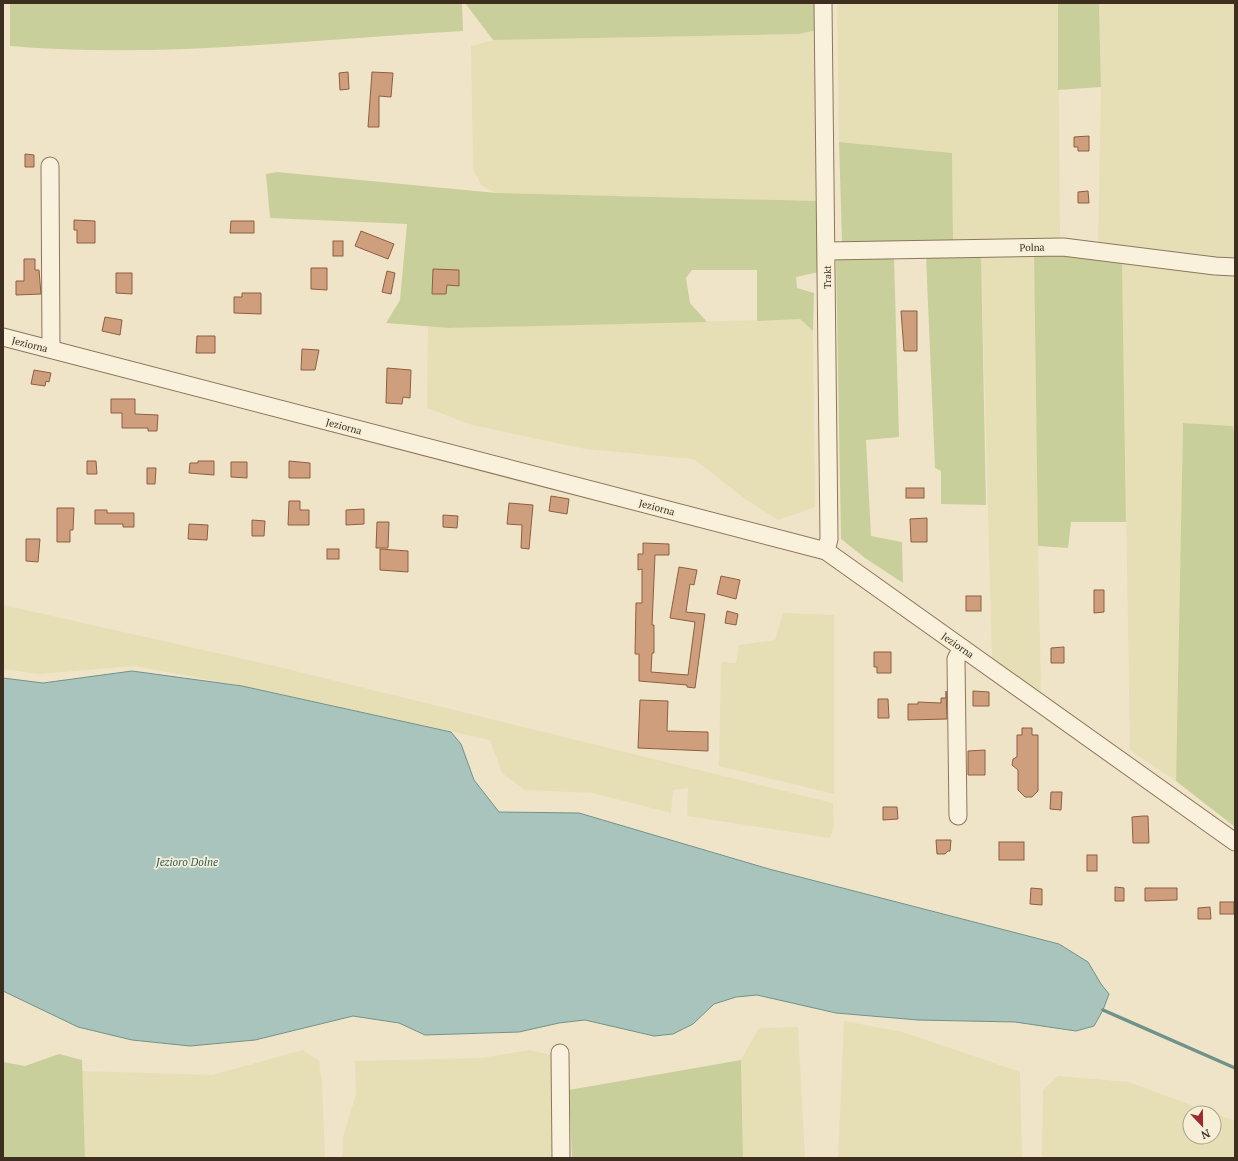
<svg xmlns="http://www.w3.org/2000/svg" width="1238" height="1161" font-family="'PT Serif',serif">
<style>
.farmland{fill:#e6deb5;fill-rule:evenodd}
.green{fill:#c9cf9b}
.water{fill:#a9c4bc;stroke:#6f938a}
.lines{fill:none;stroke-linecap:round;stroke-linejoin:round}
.stream{stroke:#6f938a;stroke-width:3.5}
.building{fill:#cf9f7d;stroke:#8d5f41}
.minor-casing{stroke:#8d765c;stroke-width:19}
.minor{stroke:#faf1dc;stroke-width:17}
.labels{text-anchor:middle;stroke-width:3.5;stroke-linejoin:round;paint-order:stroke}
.street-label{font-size:10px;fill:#3d2e20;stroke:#f7eed8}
.water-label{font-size:11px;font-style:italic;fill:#2f5d5a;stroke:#f7eed8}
</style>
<rect width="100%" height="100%" fill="#f0e4c8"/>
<!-- farmland -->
<g class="farmland">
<polygon points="837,3 1058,3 1060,242 953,240 952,153 839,142"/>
<polygon points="1099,3 1235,3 1235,441 1233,426 1183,423 1176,781 1130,750 1122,260 1098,245 1101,87"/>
<polygon points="817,30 818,201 496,193 482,186 473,169 471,46 493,40 799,34"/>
<polygon points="1034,253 1038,546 1041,692 992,660 981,254"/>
<polygon points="800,319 813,331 815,507 778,520 744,498 694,459 585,449 472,425 427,408 428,325 449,328"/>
<polygon points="3,605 275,666 833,803 834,826 830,838 687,816 688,788 673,790 671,813 592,793 525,790 502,773 490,740 242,686 135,666 39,674 3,669"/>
<polygon points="783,613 834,615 834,794 719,766 721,662 736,663 739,645 775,640"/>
<polygon points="844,1021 903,1032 1020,1072 1022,1158 838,1158"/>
<polygon points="798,1027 805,1158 743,1158 741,1060 759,1028"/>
<polygon points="303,1050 319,1061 322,1084 325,1158 85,1158 82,1071 212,1075"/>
<polygon points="530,1050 555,1056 555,1158 342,1158 343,1138 356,1094 355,1061 481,1058"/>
<path d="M 1058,1076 L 1128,1082 L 1235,1121 L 1235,1158 L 1042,1158 L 1043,1090 ZM 1190,1113 L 1214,1113 L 1214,1137 L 1190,1137 Z"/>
</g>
<!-- green -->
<g class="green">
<path d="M 10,3 L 462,3 L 463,31 C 312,39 160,59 10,46 Z"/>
<polygon points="465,3 817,3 817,30 799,34 493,40"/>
<polygon points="1058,3 1099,3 1101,87 1058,90"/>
<polygon points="839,142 952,153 953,240 842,242"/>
<polygon points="277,172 496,193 818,201 819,272 796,277 797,288 814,293 813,331 800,319 757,321 757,270 692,270 686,278 690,303 707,322 449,328 386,323 400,300 407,224 270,218 266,174"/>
<polygon points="1034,253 1122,260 1126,522 1071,522 1068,548 1038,546"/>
<polygon points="981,254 986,505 941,504 941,471 935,468 926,257"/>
<polygon points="894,256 899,437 866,440 871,536 902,542 903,583 865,558 841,539 836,257"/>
<polygon points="1183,423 1233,426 1235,441 1235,827 1176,781"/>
<polygon points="59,1054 82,1060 85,1158 3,1158 3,1062 25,1066"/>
<polygon points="741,1060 743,1158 572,1158 569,1090"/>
</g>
<!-- water -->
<polygon class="water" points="132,671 242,686 451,732 461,744 474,780 499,812 579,813 769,869 1059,944 1088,962 1101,984 1109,994 1103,1010 1094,1026 1076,1031 1015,1022 918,1020 836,1013 757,995 736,997 714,1004 693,1024 673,1034 654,1036 585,1020 559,1023 519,1032 425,1035 399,1023 353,1016 255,1040 190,1046 132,1040 78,1027 3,991 3,678 43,683"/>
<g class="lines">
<!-- stream -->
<polyline class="stream" points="1103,1010 1235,1068"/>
</g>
<!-- building -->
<g class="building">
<polygon points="348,72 349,89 340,90 339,73"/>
<polygon points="372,72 393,73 391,97 379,96 379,127 368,127"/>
<polygon points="1089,136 1089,151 1078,151 1078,147 1074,147 1074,137"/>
<polygon points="25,154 34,155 34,167 25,167"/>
<polygon points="1088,191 1089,203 1078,203 1078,192"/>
<polygon points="74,220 95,221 95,243 77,243 77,230 74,230"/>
<polygon points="231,221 254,221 254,233 230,233"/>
<polygon points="361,231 394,244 388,259 355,246"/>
<rect x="333" y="241" width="10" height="15"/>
<polygon points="24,259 35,259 35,270 39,270 41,294 16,295 16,281 24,281"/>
<polygon points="311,268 327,268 327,290 311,289"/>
<polygon points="433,269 459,270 459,286 447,285 446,294 432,294"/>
<polygon points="387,271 395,273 391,294 382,292"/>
<polygon points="116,273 132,273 132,294 116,293"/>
<polygon points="242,293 261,293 261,314 234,313 234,297 242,297"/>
<polygon points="901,311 917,311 917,351 904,351"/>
<polygon points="105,317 122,320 120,335 102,331"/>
<polygon points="197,336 215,336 215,353 196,353"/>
<polygon points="302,349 319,350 315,370 301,370"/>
<polygon points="387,368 411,370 410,398 403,397 402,404 386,403"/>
<polygon points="34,370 51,373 49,382 46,381 45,386 31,384"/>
<polygon points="111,399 135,399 135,414 158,415 157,431 148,431 148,428 122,428 122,413 111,413"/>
<polygon points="87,461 96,461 97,474 87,474"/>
<polygon points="198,461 214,461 214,475 189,473 190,463 198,463"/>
<polygon points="289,461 310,463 310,478 289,478"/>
<polygon points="231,462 247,462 247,478 231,477"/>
<polygon points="147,468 156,468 155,484 147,484"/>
<rect x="906" y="488" width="18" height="10"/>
<polygon points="551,496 569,499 567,514 549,511"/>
<polygon points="289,501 300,501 300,510 309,510 309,525 288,525"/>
<polygon points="509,503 533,505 529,549 521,548 522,525 507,524"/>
<polygon points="57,508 74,508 73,530 70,530 70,542 57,542"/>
<polygon points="364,509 364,524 346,525 346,510"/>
<polygon points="95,510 107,510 107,513 134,513 134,527 123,527 123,524 95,524"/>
<polygon points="443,515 458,516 457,528 443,527"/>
<polygon points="927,518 927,542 911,542 910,519"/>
<polygon points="252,520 265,521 264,536 252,536"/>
<polygon points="377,522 389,522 388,548 376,548"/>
<polygon points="189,524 208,525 207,540 188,539"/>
<polygon points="26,539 40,539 38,562 26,561"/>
<polygon points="643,543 669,544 669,555 655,555 652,625 654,625 654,653 652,653 651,672 688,675 695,622 670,618 679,567 697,570 694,585 690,584 686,612 705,614 695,688 687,687 687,685 639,681 639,654 635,654 636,603 642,603 642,569 638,570 638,554 643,554"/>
<rect x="327" y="549" width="12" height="10"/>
<polygon points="380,549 408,551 408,572 380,570"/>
<polygon points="721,576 740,580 736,599 717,594"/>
<polygon points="1094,590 1104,590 1104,612 1094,613"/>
<rect x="966" y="596" width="15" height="15"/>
<polygon points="727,611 738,614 736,625 725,623"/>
<polygon points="1064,647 1064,663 1051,663 1051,648"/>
<polygon points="874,652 891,652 891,673 877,673 877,667 874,667"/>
<polygon points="946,691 947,719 908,720 908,704 918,704 918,702 941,703 941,698 946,698"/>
<polygon points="973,691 989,692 989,706 973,706"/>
<polygon points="878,699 888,699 889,718 878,718"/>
<polygon points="640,700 668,701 667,731 708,732 708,751 638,748"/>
<polygon points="1022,728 1032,728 1032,735 1038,735 1038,791 1032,797 1025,797 1018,790 1018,770 1012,765 1013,759 1017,757 1017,735 1022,735"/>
<polygon points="985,750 985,775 968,775 968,751"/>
<polygon points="1051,792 1062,792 1061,810 1050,809"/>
<polygon points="883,807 897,807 898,819 883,820"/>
<polygon points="1143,816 1148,816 1149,843 1133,843 1132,817"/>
<polygon points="936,840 951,840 950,851 948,851 945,854 937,854"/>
<rect x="999" y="842" width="25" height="18"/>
<rect x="1087" y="855" width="10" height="16"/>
<polygon points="1115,887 1124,888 1124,901 1115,901"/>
<polygon points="1031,888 1042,889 1042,905 1030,904"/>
<polygon points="1145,888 1177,888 1177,900 1145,901"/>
<rect x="1220" y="902" width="14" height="12"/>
<polygon points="1210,907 1211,919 1198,919 1198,908"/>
</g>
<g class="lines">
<!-- minor casing -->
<g class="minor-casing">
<g id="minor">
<polyline points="823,3 829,539 826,551"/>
<polyline points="50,166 51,349"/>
<polyline points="827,251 1063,247 1215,266 1235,267"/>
<polyline points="3,337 826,551 1235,842"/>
<polyline points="958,816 956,659 962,648"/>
<polyline points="560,1053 561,1158"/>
</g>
</g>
<!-- minor -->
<use href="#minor" class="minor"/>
</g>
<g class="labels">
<!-- street labels -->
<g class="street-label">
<text transform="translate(1032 247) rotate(-1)" y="4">Polna</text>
<text transform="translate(827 277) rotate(-90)" y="4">Trakt</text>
<text transform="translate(30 344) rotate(14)" y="4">Jeziorna</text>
<text transform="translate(344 426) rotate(15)" y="4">Jeziorna</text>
<text transform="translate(657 507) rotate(15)" y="4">Jeziorna</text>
<text transform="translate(958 645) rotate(35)" y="4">Jeziorna</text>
</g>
<!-- water labels -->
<g class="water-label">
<text x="187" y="866">Jezioro Dolne</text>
</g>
</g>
<!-- border -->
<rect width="1238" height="1161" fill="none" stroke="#3d2e20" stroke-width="8"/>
<!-- north arrow -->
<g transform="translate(1202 1125) rotate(158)"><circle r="19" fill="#f7eed8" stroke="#ada18e"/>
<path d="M0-3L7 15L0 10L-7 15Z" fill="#9e2a2b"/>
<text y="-6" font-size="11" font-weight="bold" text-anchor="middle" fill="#3d2e20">N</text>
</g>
</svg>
